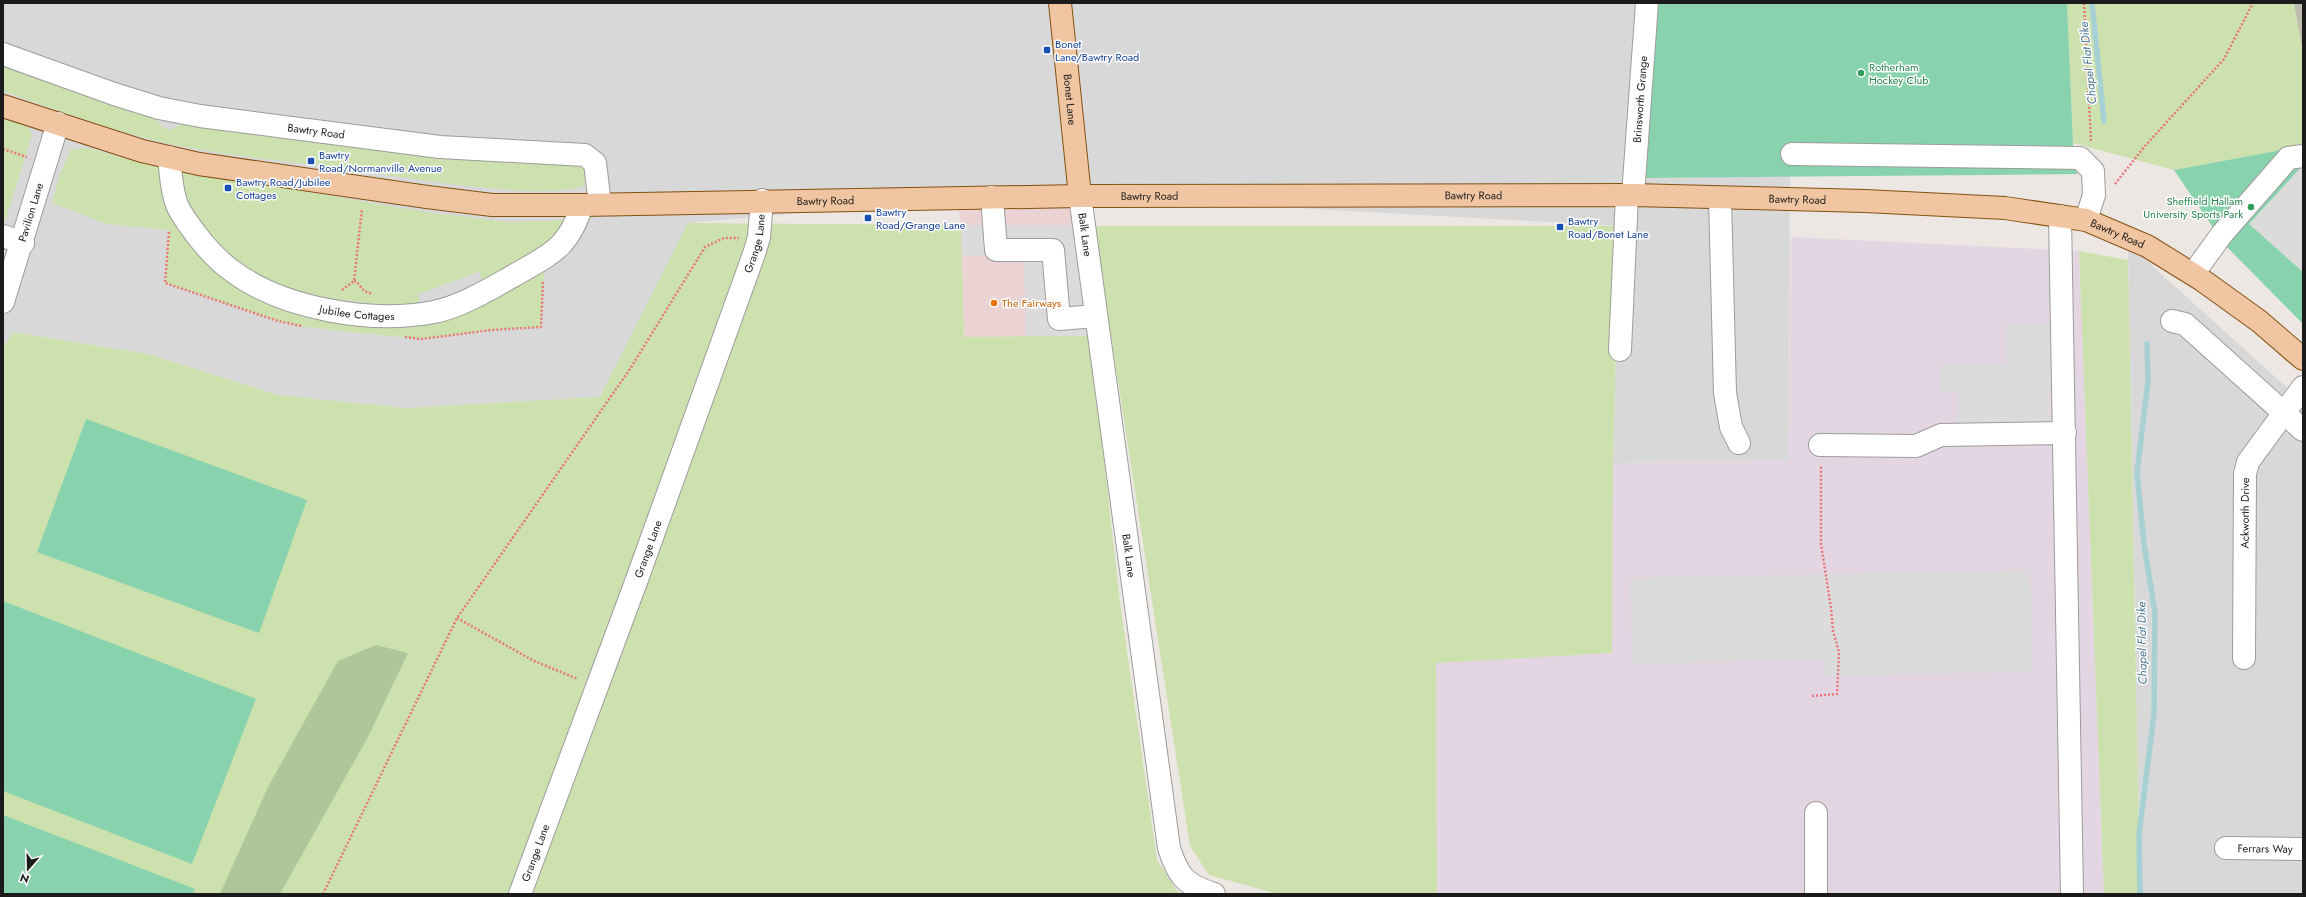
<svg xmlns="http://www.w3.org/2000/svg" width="2306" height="897" font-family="Jost,sans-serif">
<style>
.residential{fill:#d9d8d9}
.commercial{fill:#ebd3d4}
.industrial{fill:#e4d5e3}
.construction{fill:#bfbdaf}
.grass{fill:#cce1ad}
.forest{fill:#adc79b}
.pitch{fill:#88d3ad}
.parking{fill:#dbdbdb}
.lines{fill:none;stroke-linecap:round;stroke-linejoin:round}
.stream{stroke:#a7d0d5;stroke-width:5.5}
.minor-casing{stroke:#9c9c9c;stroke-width:24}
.major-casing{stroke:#835010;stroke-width:24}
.path{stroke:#e97677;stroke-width:2.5;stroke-dasharray:2 2;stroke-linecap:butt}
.minor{stroke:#fff;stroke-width:22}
.major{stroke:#f0c6a2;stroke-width:22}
.transit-dot{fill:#1a4fb4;stroke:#fff;stroke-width:1.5}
.leisure-dot{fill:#2e9e5b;stroke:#fff;stroke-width:1.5}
.food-dot{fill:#e8710a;stroke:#fff;stroke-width:1.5}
.labels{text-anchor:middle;stroke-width:3;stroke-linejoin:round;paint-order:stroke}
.transit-label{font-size:11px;fill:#164399;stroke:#fff;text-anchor:start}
.leisure-label{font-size:11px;fill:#27864d;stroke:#fff;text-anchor:start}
.street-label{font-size:11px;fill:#1b1b1b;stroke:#fff}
.food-label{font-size:11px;fill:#c56008;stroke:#fff;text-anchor:start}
.water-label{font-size:12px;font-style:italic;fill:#4c7791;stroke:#fff}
</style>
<rect width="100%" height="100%" fill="#ece7e2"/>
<!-- residential -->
<g class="residential">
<polygon points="3,3 1658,3 1642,178 1790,176 1789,461 1613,463 1619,226 1080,196 957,198 689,223 600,397 406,408 278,395 148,354 14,332 3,349"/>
<polygon points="2128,244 2303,402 2303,894 2140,894"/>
</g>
<!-- commercial -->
<polygon class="commercial" points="1080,196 1099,336 964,337 961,225 957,198"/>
<!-- industrial -->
<polygon class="industrial" points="1791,237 2079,251 2104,894 1437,894 1436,663 1612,653 1613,463 1789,461"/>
<!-- construction -->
<polygon class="construction" points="2303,3 2303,55 2294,4"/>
<!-- grass -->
<g class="grass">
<polygon points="2067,3 2296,3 2294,4 2303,55 2303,146 2174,170 2073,143"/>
<path d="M 3,62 L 147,112 L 164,128 L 170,130 L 185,122 L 585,165 L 592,182 C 559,206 393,175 347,169 C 288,161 229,156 170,144 C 114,132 58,110 3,91 Z"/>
<polygon points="3,117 25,124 32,134 6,219 3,221"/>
<polygon points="88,148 164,169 243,289 410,320 544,266 541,327 491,330 422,339 350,332 299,326 278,321 165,283 169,230 107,224 52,203 59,176 71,149"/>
<polygon points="177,170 431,213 511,222 568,220 557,239 484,284 479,272 418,294 420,305 392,306 296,294 240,268 193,220"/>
<polygon points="688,223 961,225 964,337 1090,336 1120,602 1157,860 1177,891 1181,894 3,894 3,349 13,332 148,354 278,395 406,408 600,397"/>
<polygon points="1094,226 1619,226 1613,463 1612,653 1436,663 1437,894 1278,894 1209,875 1190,846"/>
<polygon points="2079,251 2128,260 2140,894 2104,894"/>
</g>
<!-- forest -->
<polygon class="forest" points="376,645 408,653 368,737 280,894 220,894 268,787 338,661"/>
<!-- pitch -->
<g class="pitch">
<polygon points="1658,3 2067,3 2073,143 2077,174 1642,178"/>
<polygon points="2303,146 2303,324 2225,245 2174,170"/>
<polygon points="86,419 307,500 259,633 37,552"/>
<polygon points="3,601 256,699 192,864 3,791"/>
<polygon points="3,815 195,889 193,894 3,894"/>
</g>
<!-- parking -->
<g class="parking">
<polygon points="2303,165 2303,272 2249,224"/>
<polygon points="961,225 1072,225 1090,336 1026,336 1024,255 962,256"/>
<polygon points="2006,323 2050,325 2049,423 1958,425 1958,392 1941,392 1941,365 2006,365"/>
<polygon points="2030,570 2032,672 1824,676 1823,659 1632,664 1630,578"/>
</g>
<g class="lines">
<!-- stream -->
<g class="stream">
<polyline points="2092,3 2104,121"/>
<polyline points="2140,894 2139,834 2154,714 2155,612 2144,544 2137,473 2148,381 2147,344"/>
</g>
<!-- minor casing -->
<g class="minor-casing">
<g id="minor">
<path id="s1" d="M 3,54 L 114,94 L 159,108 L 200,116 L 440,147 L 585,155 L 595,163 L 600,204"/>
<polyline points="1792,154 2080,158 2093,171 2094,195 2086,220"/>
<path id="s2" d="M 169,157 C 171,174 171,189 177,205 C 181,215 189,224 195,233 C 205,246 218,261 231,270 C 282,309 371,324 434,312 C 462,306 488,290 513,276 C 551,254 568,249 582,205"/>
<path id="s3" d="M 1633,195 L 1647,3"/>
<path id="s4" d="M 1080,196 L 1169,848 C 1178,876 1185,885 1214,894"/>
<polyline points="992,197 996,250 1053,250 1059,319 1096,316"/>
<polyline points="1720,198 1725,393 1731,427 1739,443"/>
<polyline points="2060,216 2072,894"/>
<polyline points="3,236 23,243"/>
<polyline points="2193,274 2222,234 2284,163 2288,158 2303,156"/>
<path id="s5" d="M 3,302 L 58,123"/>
<polyline points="2172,321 2185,324 2303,430"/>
<polyline points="1620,350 1627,195"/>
<polyline points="1820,445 1916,446 1941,435 2065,433"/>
<path id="s6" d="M 2244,658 L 2245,474 L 2248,462 L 2303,387"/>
<polyline points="1816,813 1816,894"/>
<path id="s7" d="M 2226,848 L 2303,849"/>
<path id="s8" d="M 520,894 L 636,582 L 755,251 L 759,237 L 762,200"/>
</g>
</g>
<!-- major casing -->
<g class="major-casing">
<g id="major">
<path id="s9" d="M 1060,3 L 1080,196"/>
<path id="s10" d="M 3,106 L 142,151 L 199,164 L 427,197 L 492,205 L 582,205 L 1080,196 L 1633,195 L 1865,201 L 2005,208 L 2086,220 L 2147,246 L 2202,280 L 2259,321 L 2303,359"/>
</g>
</g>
<!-- path -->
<g class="path">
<polyline points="2084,3 2091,142"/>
<polyline points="3,149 27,157"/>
<polyline points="2115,184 2145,146 2224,59 2253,3"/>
<polyline points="169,232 165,283 278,321 301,326"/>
<polyline points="354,281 357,282 364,291 373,294"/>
<polyline points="342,290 354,281 362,209"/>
<polyline points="405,337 422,339 491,330 541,327 543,282"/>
<polyline points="457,618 534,661 578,679"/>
<polyline points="1812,696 1837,694 1839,652 1833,631 1831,608 1821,544 1821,465"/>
<polyline points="323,894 457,618 630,369 705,247 724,238 739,238"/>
</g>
<!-- minor -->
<use href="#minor" class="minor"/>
<!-- major -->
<use href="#major" class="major"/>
</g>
<!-- markers -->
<g class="transit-dot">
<rect x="1043" y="46" width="8" height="8" rx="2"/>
<rect x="307" y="157" width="8" height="8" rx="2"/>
<rect x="224" y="184" width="8" height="8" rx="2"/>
<rect x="864" y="214" width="8" height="8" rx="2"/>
<rect x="1556" y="223" width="8" height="8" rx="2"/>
</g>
<g class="leisure-dot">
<circle cx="1861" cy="73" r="4"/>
<circle cx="2251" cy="207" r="4"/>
</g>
<circle class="food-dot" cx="994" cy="303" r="4"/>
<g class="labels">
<!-- transit labels -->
<g class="transit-label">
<text x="1055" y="48">Bonet<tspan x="1055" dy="13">Lane/Bawtry Road</tspan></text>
<text x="319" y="159">Bawtry<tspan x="319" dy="13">Road/Normanville Avenue</tspan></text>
<text x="236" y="186">Bawtry Road/Jubilee<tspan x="236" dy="13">Cottages</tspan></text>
<text x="876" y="216">Bawtry<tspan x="876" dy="13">Road/Grange Lane</tspan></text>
<text x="1568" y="225">Bawtry<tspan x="1568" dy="13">Road/Bonet Lane</tspan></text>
</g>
<!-- leisure labels -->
<g class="leisure-label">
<text x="1869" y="71">Rotherham<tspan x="1869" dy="13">Hockey Club</tspan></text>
<text x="2243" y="205" text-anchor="end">Sheffield Hallam<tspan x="2243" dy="13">University Sports Park</tspan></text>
</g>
<!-- street labels -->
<g class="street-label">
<text dy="4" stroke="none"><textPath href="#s9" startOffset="97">Bonet Lane</textPath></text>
<text dy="4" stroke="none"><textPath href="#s3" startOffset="96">Brinsworth Grange</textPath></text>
<text dy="4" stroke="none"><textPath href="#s1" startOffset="324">Bawtry Road</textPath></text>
<text dy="4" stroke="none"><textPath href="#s10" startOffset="1482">Bawtry Road</textPath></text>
<text dy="4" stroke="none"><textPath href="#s10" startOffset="1158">Bawtry Road</textPath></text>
<text dy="4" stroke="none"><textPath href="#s10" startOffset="834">Bawtry Road</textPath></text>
<text dy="4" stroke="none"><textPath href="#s10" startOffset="1806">Bawtry Road</textPath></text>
<text dy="4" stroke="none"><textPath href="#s5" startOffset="94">Pavilion Lane</textPath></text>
<text dy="4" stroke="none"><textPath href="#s10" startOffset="2130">Bawtry Road</textPath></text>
<text dy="4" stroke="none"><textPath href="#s4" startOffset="39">Balk Lane</textPath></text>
<text dy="4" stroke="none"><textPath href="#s8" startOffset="692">Grange Lane</textPath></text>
<text dy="4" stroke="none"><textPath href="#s2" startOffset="269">Jubilee Cottages</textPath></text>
<text dy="4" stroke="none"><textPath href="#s6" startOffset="145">Ackworth Drive</textPath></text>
<text dy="4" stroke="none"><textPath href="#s8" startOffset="368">Grange Lane</textPath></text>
<text dy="4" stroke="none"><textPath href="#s4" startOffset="363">Balk Lane</textPath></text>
<text dy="4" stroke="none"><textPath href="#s7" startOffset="39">Ferrars Way</textPath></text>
<text dy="4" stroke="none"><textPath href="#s8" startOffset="44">Grange Lane</textPath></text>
</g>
<!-- food labels -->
<g class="food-label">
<text x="1002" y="307">The Fairways</text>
</g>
<!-- water labels -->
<g class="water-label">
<text transform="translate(2088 63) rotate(-96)" y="4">Chapel Flat Dike</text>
<text transform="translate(2142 643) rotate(-91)" y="4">Chapel Flat Dike</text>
</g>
</g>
<!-- border -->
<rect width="2306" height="897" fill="none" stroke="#1b1b1b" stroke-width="8"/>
<!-- north arrow -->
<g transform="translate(28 869) rotate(200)" stroke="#ffffff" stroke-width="3" paint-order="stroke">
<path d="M0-3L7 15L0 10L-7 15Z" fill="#1b1b1b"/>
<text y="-6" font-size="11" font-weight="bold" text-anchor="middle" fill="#1b1b1b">N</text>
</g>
</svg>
